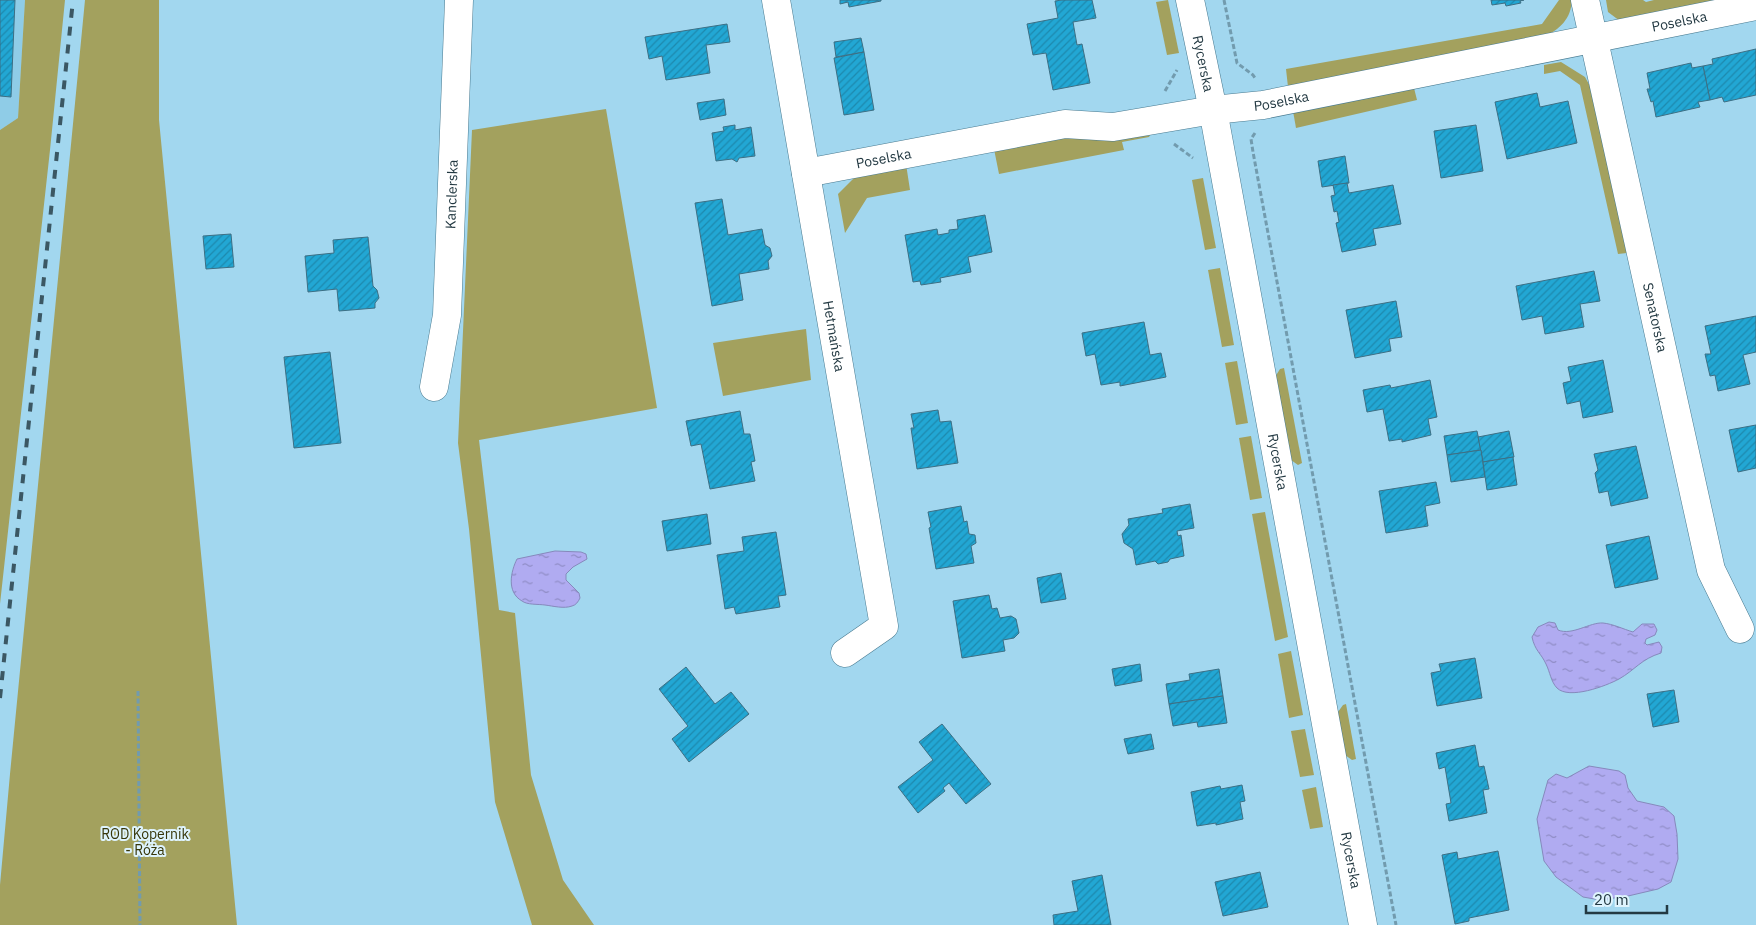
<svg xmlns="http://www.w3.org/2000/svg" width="1756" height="925" font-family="'IBM Plex Sans',sans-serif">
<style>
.built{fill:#8fcce7}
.green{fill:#a3a15e}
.water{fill:url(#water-ripples);stroke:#8689bc}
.building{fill:url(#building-hatch);stroke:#3d6f84}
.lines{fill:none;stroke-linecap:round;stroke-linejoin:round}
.minor-casing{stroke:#487a90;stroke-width:29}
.path{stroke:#729bae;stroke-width:3;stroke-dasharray:5 2.5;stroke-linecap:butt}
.minor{stroke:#fff;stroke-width:28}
.rail{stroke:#3b5763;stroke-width:4;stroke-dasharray:9 9;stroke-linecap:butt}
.labels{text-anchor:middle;stroke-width:4;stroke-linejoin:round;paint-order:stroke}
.street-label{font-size:14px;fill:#233942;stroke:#def3fd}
.park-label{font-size:14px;fill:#363508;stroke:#def3fd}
</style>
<defs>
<pattern id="water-ripples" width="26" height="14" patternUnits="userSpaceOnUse" patternTransform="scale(1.25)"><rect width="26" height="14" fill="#b0abf1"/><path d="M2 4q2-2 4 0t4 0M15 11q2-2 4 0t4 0" fill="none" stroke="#8f8cc5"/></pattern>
<pattern id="building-hatch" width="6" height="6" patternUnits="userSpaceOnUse" patternTransform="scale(1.25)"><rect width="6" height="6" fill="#22a7d4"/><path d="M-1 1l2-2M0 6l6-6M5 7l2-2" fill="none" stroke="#1d89ae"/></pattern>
</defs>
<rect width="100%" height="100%" fill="#a2d7ef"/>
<!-- built -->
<polygon class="built" points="0,0 25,0 18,118 0,130"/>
<!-- green -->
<g class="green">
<polygon points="25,0 65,0 50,150 0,604 0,130 18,118"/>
<polygon points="85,0 159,0 159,120 237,925 0,925 0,885 10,774"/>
<polygon points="1168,0 1179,53 1167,55 1156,2"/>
<path d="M 1559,0 L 1572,0 C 1571,19 1560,29 1544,37 L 1288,87 L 1286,69 L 1542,24 Z"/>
<polygon points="1606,0 1643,0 1646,2 1654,0 1738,0 1620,21 1608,12"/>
<polygon points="1561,62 1585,77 1591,88 1627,253 1618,254 1580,85 1560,71 1544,74 1544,65"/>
<polygon points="1414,88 1417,100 1296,128 1293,111"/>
<polygon points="606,109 657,408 479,440 499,610 515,613 531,775 563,880 594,925 532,925 495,802 469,529 458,443 472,130"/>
<polygon points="1150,135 1149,137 1122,142 1124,150 999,174 994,149 1052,138 1084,137 1118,139"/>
<polygon points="906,164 910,190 867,198 845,233 838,194 856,176"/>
<polygon points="1203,178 1216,248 1205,250 1192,180"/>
<polygon points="1220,268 1234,345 1222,347 1208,270"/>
<polygon points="806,329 811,380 723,396 713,343"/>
<polygon points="1237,361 1248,423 1236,425 1225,363"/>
<polygon points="1284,368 1302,463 1298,465 1291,460 1275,377 1280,369"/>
<polygon points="1251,436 1262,498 1250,500 1239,438"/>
<polygon points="1265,512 1288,637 1275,641 1252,514"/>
<polygon points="1291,651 1303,715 1289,718 1278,654"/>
<polygon points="1346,704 1356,759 1352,760 1345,755 1338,712 1343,705"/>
<polygon points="1305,729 1314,775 1300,777 1291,731"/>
<polygon points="1316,787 1323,827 1310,829 1302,790"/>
</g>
<!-- water -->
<g class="water">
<path d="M 555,551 L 581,552 L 586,554 L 587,559 L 573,567 L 566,574 L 566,580 L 579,593 L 580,598 C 578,602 576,605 572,606 C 564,609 553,606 545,605 C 538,604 527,605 522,601 C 506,592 511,571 517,559 Z"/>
<path d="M 1549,622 L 1555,623 L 1558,630 C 1572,636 1590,622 1603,623 C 1613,624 1623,629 1633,632 L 1642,624 L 1654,624 L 1657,630 L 1655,635 L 1646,639 L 1645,643 L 1647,645 L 1659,642 L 1662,647 L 1661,653 C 1641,659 1635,670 1619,679 C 1606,686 1569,700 1557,688 C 1551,682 1550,672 1546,664 C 1541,653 1535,651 1532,637 L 1538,627 Z"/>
<polygon points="1589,766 1619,771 1625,775 1628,788 1637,801 1664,807 1674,816 1677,834 1678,859 1671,882 1658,889 1628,896 1600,900 1583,897 1556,877 1544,861 1537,819 1548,780 1556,774 1567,778"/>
</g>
<!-- building -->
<g class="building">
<polygon points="0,0 15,0 11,97 0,96"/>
<polygon points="840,0 881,0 881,1 849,7 848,2 840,4"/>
<polygon points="1062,0 1092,0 1096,18 1073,22 1077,45 1082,44 1090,83 1053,90 1046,53 1033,55 1027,24 1058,18 1055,1"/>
<polygon points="1491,0 1524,0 1520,1 1521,3 1506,6 1505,3 1492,5"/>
<polygon points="727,24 730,42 706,45 710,73 666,80 662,56 649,59 645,37"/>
<polygon points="861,38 864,52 836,57 834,42"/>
<polygon points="1756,49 1756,95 1724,102 1722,97 1710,100 1703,66 1713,64 1712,59"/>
<polygon points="864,52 874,110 844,115 834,58"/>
<polygon points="1691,63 1692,68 1703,66 1710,100 1698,102 1700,107 1656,117 1653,101 1651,102 1647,89 1650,89 1647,73"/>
<polygon points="1537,93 1540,107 1568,101 1577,143 1507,159 1495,102"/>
<polygon points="724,99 726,115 700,120 697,103"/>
<polygon points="735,125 735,130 751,127 755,156 739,158 737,162 732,159 716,161 712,133 724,131 723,127"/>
<polygon points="1476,125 1483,171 1441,178 1434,131"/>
<polygon points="1345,156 1349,183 1322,187 1318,161"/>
<polygon points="1347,183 1349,193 1393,185 1401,224 1373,229 1376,245 1342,252 1336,223 1339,222 1337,211 1334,212 1331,196 1335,195 1333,185"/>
<polygon points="722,199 728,235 762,229 765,245 770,248 772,256 768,261 769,269 739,274 743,300 712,306 695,203"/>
<polygon points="985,215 992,252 968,257 971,272 940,278 941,282 921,285 920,281 913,282 905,235 937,229 938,235 949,233 949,230 958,229 957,220"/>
<polygon points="231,234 234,267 206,269 203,236"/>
<polygon points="368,237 373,286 377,290 379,298 375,303 375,308 339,311 337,289 308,292 305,256 334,253 333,240"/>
<polygon points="1594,271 1600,301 1580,304 1584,327 1545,334 1542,316 1522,320 1516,286"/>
<polygon points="1396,301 1402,337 1389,339 1391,351 1355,358 1346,310"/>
<polygon points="1756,316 1756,352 1743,355 1750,384 1718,391 1715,375 1710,376 1705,354 1711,354 1705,326"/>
<polygon points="1144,322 1150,355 1161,353 1166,377 1120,386 1120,382 1101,385 1095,354 1086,356 1082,333"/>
<polygon points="330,352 341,443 294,448 284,357"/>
<polygon points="1603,360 1613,412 1583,418 1580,401 1567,404 1563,383 1571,381 1568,367"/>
<polygon points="1430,380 1437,417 1428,419 1431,435 1402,442 1402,439 1389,441 1383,409 1367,412 1363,390 1390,385 1391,388"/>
<polygon points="938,410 940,422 951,421 958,463 917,469 911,428 914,428 911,414"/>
<polygon points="740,411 744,434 750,434 755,461 751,462 755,481 710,489 701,444 691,446 686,421"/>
<polygon points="1756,425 1756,468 1738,472 1729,430"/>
<polygon points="1477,431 1481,450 1447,455 1444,436"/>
<polygon points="1509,431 1514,457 1483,462 1478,437"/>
<polygon points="1636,446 1648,498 1611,506 1608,491 1599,493 1595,473 1598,470 1594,454"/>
<polygon points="1481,450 1485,477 1451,482 1447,455"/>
<polygon points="1513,457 1517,485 1487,490 1483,462"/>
<polygon points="1436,482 1440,503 1425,506 1428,526 1386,533 1379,491"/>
<polygon points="1190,504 1194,528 1177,531 1178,536 1181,535 1184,556 1170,559 1168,562 1158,564 1155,561 1136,565 1133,549 1124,543 1122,534 1129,525 1128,519 1163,513 1162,509"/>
<polygon points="961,506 964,522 967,521 969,534 975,535 976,543 971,546 974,563 936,569 929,528 931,527 928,512"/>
<polygon points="707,514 711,544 667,551 662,521"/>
<polygon points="776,532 786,595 778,596 780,607 736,614 734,607 725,609 717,555 744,551 742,537"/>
<polygon points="1649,536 1658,579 1615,588 1606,545"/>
<polygon points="1061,573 1066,599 1041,603 1037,578"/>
<polygon points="989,595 992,609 997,608 1000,618 1011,616 1016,619 1019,633 1014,638 1003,640 1005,651 962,658 953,601"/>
<polygon points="1475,658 1482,698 1437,706 1431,673 1441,671 1439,664"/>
<polygon points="1140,664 1142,681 1115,686 1112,669"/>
<polygon points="686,667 715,704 731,692 749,714 689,762 672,739 688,726 659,689"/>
<polygon points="1219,669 1223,696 1169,704 1166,684 1190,680 1189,674"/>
<polygon points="1674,690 1679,722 1653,727 1647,694"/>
<polygon points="1223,696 1227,723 1198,727 1197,722 1173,726 1169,704"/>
<polygon points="942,724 991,784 966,804 949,783 943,788 945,791 918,813 898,787 933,760 919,742"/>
<polygon points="1151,734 1154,749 1128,754 1124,739"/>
<polygon points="1475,745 1479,767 1484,766 1489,789 1483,790 1487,813 1449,821 1446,804 1451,803 1445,767 1439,769 1436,753"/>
<polygon points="1242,785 1245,801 1240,802 1243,819 1216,825 1216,823 1197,826 1191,792 1220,786 1221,789"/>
<polygon points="1498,851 1509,910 1469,918 1469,921 1455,924 1442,855 1457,852 1458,859"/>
<polygon points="1260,872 1268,907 1223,916 1215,882"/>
<polygon points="1102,875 1111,925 1054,925 1053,915 1078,911 1072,881"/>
</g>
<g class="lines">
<!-- minor casing -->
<g class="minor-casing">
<g id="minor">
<path id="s1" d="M 776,0 L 884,626 L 845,653"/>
<path id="s2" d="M 1190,0 L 1213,110 L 1363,925"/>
<path id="s3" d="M 1585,0 L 1711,570 L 1740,629"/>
<path id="s4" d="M 806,173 L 1065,124 L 1113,127 L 1213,110 L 1263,105 L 1756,6"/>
<path id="s5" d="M 434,387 L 447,315 L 459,0"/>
</g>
</g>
<!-- path -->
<g class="path">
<polyline points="1224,0 1237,63 1253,75 1255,78"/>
<polyline points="1165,91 1177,70"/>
<polyline points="1255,133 1251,139 1253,152 1396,925"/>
<polyline points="1174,144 1193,158"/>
<polyline points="138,691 140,925"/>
</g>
<!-- minor -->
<use href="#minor" class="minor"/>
<!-- rail -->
<polyline class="rail" points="0,698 73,0"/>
</g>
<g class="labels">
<!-- street labels -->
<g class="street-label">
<text dy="5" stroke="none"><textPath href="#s4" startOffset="888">Poselska</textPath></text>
<text dy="5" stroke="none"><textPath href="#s2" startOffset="65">Rycerska</textPath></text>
<text dy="5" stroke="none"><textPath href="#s4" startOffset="482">Poselska</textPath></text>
<text dy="5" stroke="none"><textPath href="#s4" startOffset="79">Poselska</textPath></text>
<text dy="5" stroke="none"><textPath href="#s5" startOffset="194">Kanclerska</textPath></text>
<text dy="5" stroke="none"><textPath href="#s3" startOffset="325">Senatorska</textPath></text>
<text dy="5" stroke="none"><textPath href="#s1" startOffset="341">Hetmańska</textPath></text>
<text dy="5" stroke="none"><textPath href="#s2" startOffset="470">Rycerska</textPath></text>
<text dy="5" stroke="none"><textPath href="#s2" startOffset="875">Rycerska</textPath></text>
</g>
<!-- park labels -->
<g class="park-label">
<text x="145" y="839">ROD Kopernik<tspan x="145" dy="16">- Róża</tspan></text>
</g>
</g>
<!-- scale -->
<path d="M1586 905v8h81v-8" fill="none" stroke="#233942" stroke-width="2.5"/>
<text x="1594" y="905" font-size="15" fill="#233942" stroke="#def3fd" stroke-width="4" paint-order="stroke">20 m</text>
</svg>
